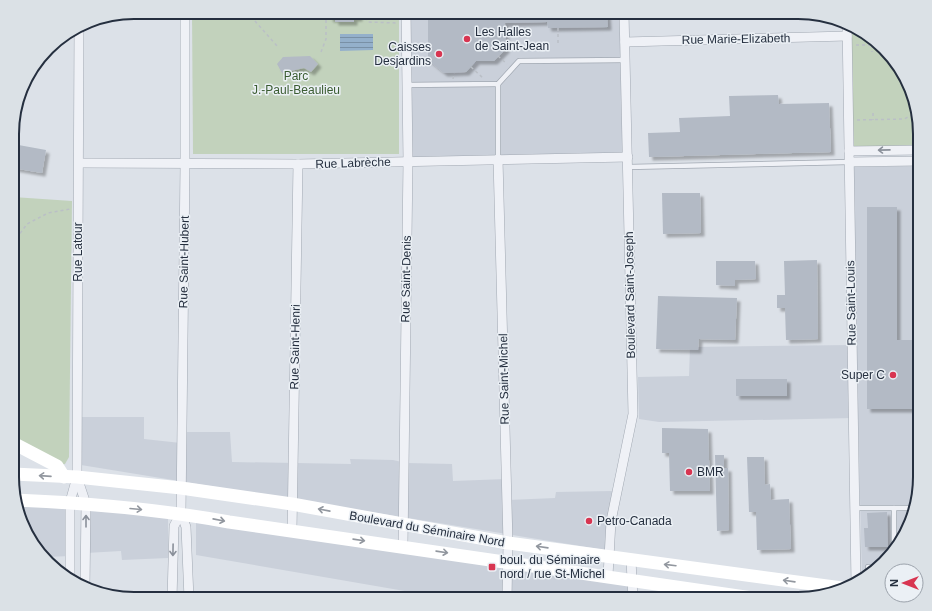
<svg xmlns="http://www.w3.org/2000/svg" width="932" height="611" font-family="Helvetica,sans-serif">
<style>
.built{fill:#cad0da}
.park{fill:#c2d2bc}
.water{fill:url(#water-rules)}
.building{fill:#b3bac5;filter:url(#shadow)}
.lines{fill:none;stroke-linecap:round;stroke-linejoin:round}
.lane-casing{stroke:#a1a8b2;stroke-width:6}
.street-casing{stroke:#a1a8b2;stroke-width:10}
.path{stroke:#babfc6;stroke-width:1.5;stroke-dasharray:3 3;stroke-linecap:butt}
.lane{stroke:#eff1f6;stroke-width:4.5}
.street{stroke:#eff1f6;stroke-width:9}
.secondary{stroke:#fff;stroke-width:13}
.oneway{stroke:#8a909a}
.oneway2{stroke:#92979f}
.poi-dot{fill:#d83551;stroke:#ebf0f5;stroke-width:1.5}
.labels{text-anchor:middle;stroke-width:3;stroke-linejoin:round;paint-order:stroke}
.poi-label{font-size:12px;fill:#252f3f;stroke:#ebf0f5;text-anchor:start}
.street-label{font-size:12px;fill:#252f3f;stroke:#ebf0f5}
.park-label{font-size:12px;fill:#3a5c31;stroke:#ebf0f5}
.rim{fill:none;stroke:#252f3f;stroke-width:2}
</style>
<defs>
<pattern id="water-rules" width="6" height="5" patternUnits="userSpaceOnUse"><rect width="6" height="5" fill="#94b0cb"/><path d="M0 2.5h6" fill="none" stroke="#7990a6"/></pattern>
<filter id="shadow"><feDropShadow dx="3.5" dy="3.5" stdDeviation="1" flood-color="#0004"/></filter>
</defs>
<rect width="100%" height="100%" fill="#dce1e8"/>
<!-- built -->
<g class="built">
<polygon points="406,12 624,12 628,157 408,161"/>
<polygon points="920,166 920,485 899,545 862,580 852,167"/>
<polygon points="852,345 853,418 659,422 639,419 638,377 689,376 690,347"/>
<polygon points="80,417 144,417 144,439 181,443 181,432 230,432 232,462 351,464 350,459 393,460 406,463 452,464 453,481 506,479 507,500 555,498 556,492 612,491 605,550 81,465"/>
<polygon points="15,500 70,502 70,556 46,557 28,538"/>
<polygon points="86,504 168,515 168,558 122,560 121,551 86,553"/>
<polygon points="196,522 631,581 631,599 451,599 196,555"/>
</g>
<!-- park -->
<g class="park">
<polygon points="192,12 399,12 399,154 193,154"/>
<polygon points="846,23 866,33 904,73 920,126 920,150 848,151"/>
<polygon points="13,197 72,201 69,457 65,464 57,466 13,441"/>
</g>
<!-- water -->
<polygon class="water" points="340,34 373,34 373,50 340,51"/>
<!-- building -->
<g class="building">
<polygon points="335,12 354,12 354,14 359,13 359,18 354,18 354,22 335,22 335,19 330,19 329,14 335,14"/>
<polygon points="428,12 607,12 608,27 548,28 547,22 505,23 506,49 494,61 476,61 466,72 444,73 428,60"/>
<polygon points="310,56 318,64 311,72 304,68 282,73 277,64 283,57"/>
<polygon points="778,95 779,104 829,103 831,152 649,157 648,133 680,132 679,118 730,116 729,96"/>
<polygon points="13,144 46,150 42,173 13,168"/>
<polygon points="662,193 700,193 701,233 663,234"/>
<polygon points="867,207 897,207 897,340 920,340 920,409 867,409"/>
<polygon points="817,260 818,339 786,340 785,308 777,308 777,295 785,295 784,261"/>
<polygon points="716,261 755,261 756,279 735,280 735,286 716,285"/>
<polygon points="658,296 737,298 735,340 699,339 698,350 656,349"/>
<rect x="736" y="379" width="51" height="17"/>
<polygon points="662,428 708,429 710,491 670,491 669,453 662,453"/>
<polygon points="715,455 724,455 724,468 728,468 729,530 717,531"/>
<polygon points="747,457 764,457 765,485 770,484 771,500 789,499 791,549 757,550 756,512 749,512"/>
<polygon points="887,512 888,547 865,547 864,528 868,528 867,513"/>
</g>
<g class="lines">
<!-- lane casing -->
<g class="lane-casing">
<g id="lane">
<polyline points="498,84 498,159"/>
<polyline points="406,85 498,84 519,61 626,60"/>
<polyline points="628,167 849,162"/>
<polyline points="855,508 912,508"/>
<polyline points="894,508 894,550"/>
<polyline points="868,567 876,567"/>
</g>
</g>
<!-- street casing -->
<g class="street-casing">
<g id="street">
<polyline points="185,12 185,165 181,513 186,527 189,599"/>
<polyline points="847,23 856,584"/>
<polyline points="625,42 847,36"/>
<polyline points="849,151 920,150"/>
<polyline points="498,159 508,543 507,599"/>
<polyline points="849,162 920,161"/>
<polyline points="79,163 298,164 628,157"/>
<polyline points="77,477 86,504 85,588"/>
<polyline points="292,531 298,164"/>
<polyline points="403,546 408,161 406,12"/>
<polyline points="631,560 633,599"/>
<polyline points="608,576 611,521 633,414 624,12"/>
<polyline points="70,580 70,502 77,477 79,26"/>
<polyline points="172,599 174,526 181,513"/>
</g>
</g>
<!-- path -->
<g class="path">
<polyline points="247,12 278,47"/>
<polyline points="365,12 364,16 368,22 397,23"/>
<polyline points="558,28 558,45"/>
<polyline points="856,45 878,45"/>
<polyline points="872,45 872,52"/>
<polyline points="321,52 326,39 326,12"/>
<polyline points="498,56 507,64"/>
<polyline points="471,67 483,78"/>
<polyline points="453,79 454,73"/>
<polyline points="873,113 873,120"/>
<polyline points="857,120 904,119 916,113"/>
<polyline points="13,243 27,224 48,213 70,209"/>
</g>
<!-- lane -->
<use href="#lane" class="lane"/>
<!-- street -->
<use href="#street" class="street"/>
<!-- secondary -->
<g class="secondary">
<polyline points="13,443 57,466 64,477"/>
<polyline points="13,474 77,477 181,488 292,504 508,543 842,588"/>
<path d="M 15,500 C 87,503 158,509 229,522 L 759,599"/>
</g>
</g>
<!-- one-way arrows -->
<defs><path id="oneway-shaft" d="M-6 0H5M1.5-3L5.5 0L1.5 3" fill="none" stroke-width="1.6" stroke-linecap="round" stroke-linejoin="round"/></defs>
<g class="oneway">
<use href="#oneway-shaft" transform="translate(884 150) rotate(179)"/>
<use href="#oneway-shaft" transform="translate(86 521) rotate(-90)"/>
<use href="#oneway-shaft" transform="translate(173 550) rotate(91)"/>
</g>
<g class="oneway2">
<use href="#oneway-shaft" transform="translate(45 476) rotate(-176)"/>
<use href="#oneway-shaft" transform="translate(136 509) rotate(5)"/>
<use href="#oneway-shaft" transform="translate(324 510) rotate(-169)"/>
<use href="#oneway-shaft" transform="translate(219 520) rotate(11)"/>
<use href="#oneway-shaft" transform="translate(359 540) rotate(8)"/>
<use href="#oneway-shaft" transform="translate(542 547) rotate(-172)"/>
<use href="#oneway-shaft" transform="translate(442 552) rotate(8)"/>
<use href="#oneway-shaft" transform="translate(670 565) rotate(-173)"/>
<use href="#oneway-shaft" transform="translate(789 581) rotate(-172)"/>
</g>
<!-- markers -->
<g class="poi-dot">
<circle cx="467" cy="39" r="4"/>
<circle cx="439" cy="54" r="4"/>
<circle cx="893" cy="375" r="4"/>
<circle cx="689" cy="472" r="4"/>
<circle cx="589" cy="521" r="4"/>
<rect x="488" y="563" width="8" height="8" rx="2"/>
</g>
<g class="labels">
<!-- poi labels -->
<g class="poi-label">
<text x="475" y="36">Les Halles<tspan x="475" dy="14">de Saint-Jean</tspan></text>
<text x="431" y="51" text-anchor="end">Caisses<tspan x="431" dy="14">Desjardins</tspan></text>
<text x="885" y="379" text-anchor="end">Super C</text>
<text x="697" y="476">BMR</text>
<text x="597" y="525">Petro-Canada</text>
<text x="500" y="564">boul. du Séminaire<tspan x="500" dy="14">nord / rue St-Michel</tspan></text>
</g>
<!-- street labels -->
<g class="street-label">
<text transform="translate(736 39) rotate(-1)" y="4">Rue Marie-Elizabeth</text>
<text transform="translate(353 163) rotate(-2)" y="4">Rue Labrèche</text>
<text transform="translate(78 252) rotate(-90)" y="4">Rue Latour</text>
<text transform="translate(184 262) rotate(-89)" y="4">Rue Saint-Hubert</text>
<text transform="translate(406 279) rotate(-89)" y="4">Rue Saint-Denis</text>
<text transform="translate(630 295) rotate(-91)" y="4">Boulevard Saint-Joseph</text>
<text transform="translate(851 303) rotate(-91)" y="4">Rue Saint-Louis</text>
<text transform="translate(295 347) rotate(-89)" y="4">Rue Saint-Henri</text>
<text transform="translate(504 379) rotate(-91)" y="4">Rue Saint-Michel</text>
<text transform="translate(427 529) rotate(10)" y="4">Boulevard du Séminaire Nord</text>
</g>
<!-- park labels -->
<g class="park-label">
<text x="296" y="80">Parc<tspan x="296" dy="14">J.-Paul-Beaulieu</tspan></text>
</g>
</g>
<!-- crop -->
<path d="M0 0H932V611H0ZM134 19H798A115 115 0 0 1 913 134V477A115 115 0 0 1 798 592H134A115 115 0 0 1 19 477V134A115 115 0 0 1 134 19Z" fill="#dbe1e6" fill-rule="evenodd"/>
<path class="rim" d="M134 19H798A115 115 0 0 1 913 134V477A115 115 0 0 1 798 592H134A115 115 0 0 1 19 477V134A115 115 0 0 1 134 19Z"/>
<!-- north arrow -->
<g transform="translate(904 583) rotate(270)"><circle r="19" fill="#ebf0f5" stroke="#9ca3ac"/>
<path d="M0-3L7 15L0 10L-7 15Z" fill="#d83551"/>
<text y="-6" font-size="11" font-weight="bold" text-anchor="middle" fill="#252f3f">N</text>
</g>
</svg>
